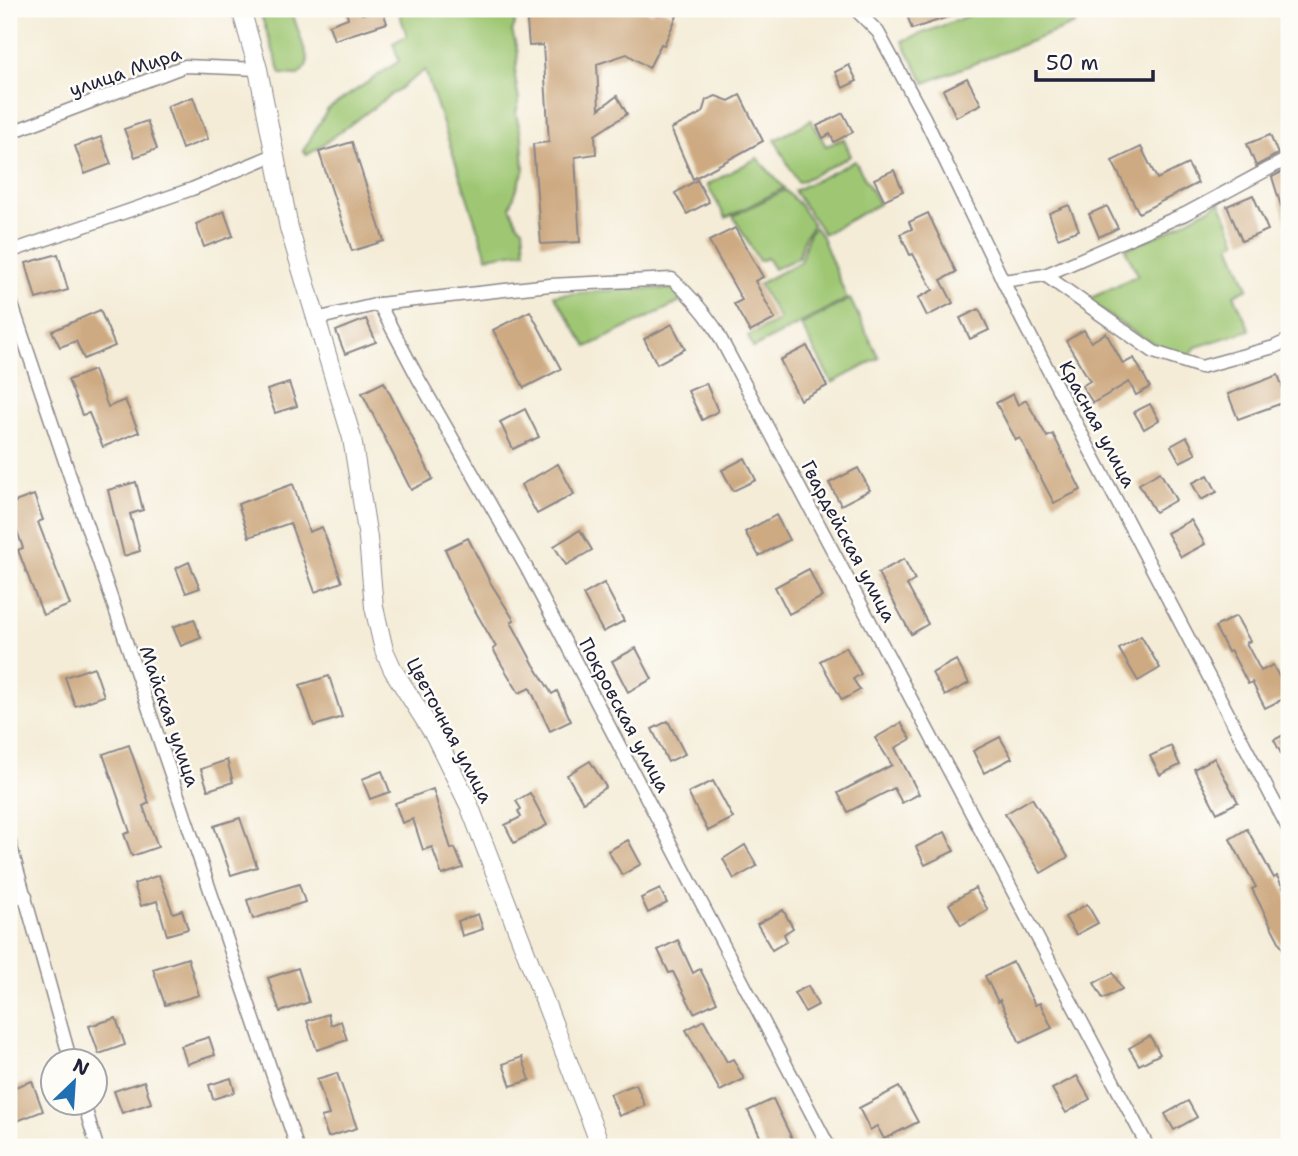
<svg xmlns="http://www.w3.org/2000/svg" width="1298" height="1156" font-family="'Shantell Sans',sans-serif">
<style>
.green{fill:#9fc773;stroke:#607457;stroke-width:2}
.building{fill:#ceaa82}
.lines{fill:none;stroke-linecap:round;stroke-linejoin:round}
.street-casing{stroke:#8b8789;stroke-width:15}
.secondary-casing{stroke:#8b8789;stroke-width:20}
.street{stroke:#fff;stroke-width:12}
.secondary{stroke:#fff;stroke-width:18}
.labels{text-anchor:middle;stroke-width:5;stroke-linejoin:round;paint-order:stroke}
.street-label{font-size:19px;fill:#22223b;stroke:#fdfcf7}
</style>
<rect width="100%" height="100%" fill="#fdfcf7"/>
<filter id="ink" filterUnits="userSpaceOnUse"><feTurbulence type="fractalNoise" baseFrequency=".0143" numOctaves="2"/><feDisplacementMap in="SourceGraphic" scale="14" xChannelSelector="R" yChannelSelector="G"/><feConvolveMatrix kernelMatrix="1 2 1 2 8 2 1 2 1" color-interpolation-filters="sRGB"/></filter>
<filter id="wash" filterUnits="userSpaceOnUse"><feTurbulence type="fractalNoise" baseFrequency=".00686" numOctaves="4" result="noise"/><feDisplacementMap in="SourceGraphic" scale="28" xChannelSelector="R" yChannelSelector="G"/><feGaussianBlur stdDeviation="1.57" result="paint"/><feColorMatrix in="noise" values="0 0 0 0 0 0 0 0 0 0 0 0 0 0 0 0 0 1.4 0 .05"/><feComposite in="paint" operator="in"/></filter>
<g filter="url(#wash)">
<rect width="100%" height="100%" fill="#f4ecd7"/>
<!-- green -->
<g class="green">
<polygon points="259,9 291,9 308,60 306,67 298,75 281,74"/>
<polygon points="398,9 514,9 515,24 512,31 518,53 515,77 519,100 516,114 522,138 524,170 510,207 518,224 523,228 525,251 487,257 425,70 318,148 307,155 303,151 328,109 399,61 393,43 407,36"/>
<polygon points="986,9 1067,9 1075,24 925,83 902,41"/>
<polygon points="811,120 826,146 844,139 851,156 798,183 775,140"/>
<polygon points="757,158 784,188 726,218 707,185"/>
<polygon points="855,161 879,204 824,234 794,191"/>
<polygon points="785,190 800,205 813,225 805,236 798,258 774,269 767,258 759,261 733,216"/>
<path d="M 1220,202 L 1237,241 L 1230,245 L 1248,288 L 1234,295 L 1250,330 L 1196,347 L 1189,356 C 1151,348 1118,322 1087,300 L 1138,275 L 1125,249 L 1166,232 Z"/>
<polygon points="815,227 822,237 847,299 753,348 748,336 780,320 759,284 800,262 809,233"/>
<polygon points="630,289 676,289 680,302 587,347 554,295"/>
<polygon points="850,299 879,358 832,383 801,325"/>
</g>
<g id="blocks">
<!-- building -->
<g class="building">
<polygon points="345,9 360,9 362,14 382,9 387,23 334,40 329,25 348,18"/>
<polygon points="543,9 642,9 652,13 654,9 661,9 677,16 664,45 661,44 649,68 627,54 597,64 599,109 617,96 627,114 595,135 596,154 575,157 580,242 541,244 533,144 549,142 543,45 529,46 526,10"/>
<polygon points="905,9 966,9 966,11 912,29"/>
<polygon points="849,65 857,81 843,88 835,72"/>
<polygon points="967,78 981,104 956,117 943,90"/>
<polygon points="740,95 763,141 693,179 671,129 702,113 706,100 716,96 729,101"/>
<polygon points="193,97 208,139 182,149 167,106"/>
<polygon points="843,113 853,132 834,142 830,134 823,138 817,126"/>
<polygon points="147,121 157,149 135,157 124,129"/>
<polygon points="1270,135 1278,154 1256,166 1247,144"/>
<polygon points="101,137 111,164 85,174 75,146"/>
<polygon points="352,142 384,241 352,251 319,152"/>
<polygon points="1141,147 1157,179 1188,164 1198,183 1139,213 1112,161"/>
<polygon points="894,170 903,191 884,200 874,179"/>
<polygon points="1284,171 1289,188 1289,221 1286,222 1272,177"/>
<polygon points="697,180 709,202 687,214 675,193"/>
<polygon points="1253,195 1268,230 1242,241 1227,206"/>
<polygon points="1069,205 1079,230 1058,238 1049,213"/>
<polygon points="1107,206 1118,228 1099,237 1089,214"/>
<polygon points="224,211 233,236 204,247 196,224"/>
<polygon points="928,213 956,272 941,280 953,303 927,316 918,298 933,290 913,254 910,255 900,234 912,229 909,222"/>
<polygon points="735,228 763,277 755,281 775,319 750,332 734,304 742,300 709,241"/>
<polygon points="58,254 68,290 36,299 26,263"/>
<polygon points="979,309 989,330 970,339 960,318"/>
<polygon points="100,310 115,346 84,359 76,341 60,347 52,331"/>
<polygon points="530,311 561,369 524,388 493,330"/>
<polygon points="366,319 376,342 345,354 336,331"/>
<polygon points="672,324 685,349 657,364 644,339"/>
<polygon points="1084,330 1091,342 1106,333 1123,364 1134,358 1150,387 1136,395 1129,382 1093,403 1082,386 1090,381 1066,341"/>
<polygon points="807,346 827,386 800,400 780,360"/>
<polygon points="94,370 108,407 125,400 139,432 103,447 89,413 82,415 68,380"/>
<polygon points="1278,375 1288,401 1238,419 1228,394"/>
<polygon points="384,382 433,479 411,490 362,393"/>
<polygon points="289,383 297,406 275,413 267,390"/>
<polygon points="706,383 718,411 702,420 688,391"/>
<polygon points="1013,394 1018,405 1026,400 1047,437 1053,434 1081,490 1054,503 1020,438 1016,440 996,403"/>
<polygon points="1150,404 1159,420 1144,429 1134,412"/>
<polygon points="525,409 539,437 513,449 500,422"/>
<polygon points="1187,437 1196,454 1180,462 1171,446"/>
<polygon points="745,458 756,480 733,491 722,470"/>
<polygon points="558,464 574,494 537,514 521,485"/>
<polygon points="858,468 870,490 841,505 829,483"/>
<polygon points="1160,472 1176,500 1155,512 1139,484"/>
<polygon points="1208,475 1217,492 1201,500 1192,483"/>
<polygon points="136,482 143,510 130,514 140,551 124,556 108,490"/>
<polygon points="293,484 309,532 322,527 342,582 315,592 290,523 249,537 238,504"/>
<polygon points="34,495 43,520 38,522 70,605 43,615 18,550 23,548 9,508 9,504"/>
<polygon points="776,515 789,540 759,556 745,532"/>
<polygon points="1191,520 1205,544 1181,557 1167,533"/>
<polygon points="580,530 592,550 566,565 554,546"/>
<polygon points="468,538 490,582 514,620 511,622 534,665 552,694 557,691 571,721 550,731 530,688 519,693 502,665 493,649 496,647 466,595 445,549"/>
<polygon points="904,559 915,580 907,585 928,624 911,634 878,573"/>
<polygon points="189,562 200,588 186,593 176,568"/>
<polygon points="809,569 822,597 789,614 775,587"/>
<polygon points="604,583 624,621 603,632 583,595"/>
<polygon points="1236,616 1250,641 1246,643 1261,671 1273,665 1289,696 1265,708 1252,682 1248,684 1231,651 1228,652 1215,627"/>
<polygon points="194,619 201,638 181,646 173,627"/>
<polygon points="1141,636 1160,668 1138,681 1119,649"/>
<polygon points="846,647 861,674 853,679 860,690 842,700 820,661"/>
<polygon points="636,648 652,679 628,692 612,661"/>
<polygon points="956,660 969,683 945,696 932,673"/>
<polygon points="94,667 104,696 75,706 65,677"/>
<polygon points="329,676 342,717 314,726 300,685"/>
<polygon points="668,721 685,754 668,762 652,729"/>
<polygon points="901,723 911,739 895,748 919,794 902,803 894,788 848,812 838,793 892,765 875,738"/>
<polygon points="1289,732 1289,769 1274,740"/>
<polygon points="1000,737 1012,758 984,773 973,751"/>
<polygon points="129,745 149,803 143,806 158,847 132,856 124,834 130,832 103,754"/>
<polygon points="1171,746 1180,765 1160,775 1150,756"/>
<polygon points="1214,758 1238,802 1217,813 1194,769"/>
<polygon points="227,760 233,782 208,790 201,769"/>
<polygon points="590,761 606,787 583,802 567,775"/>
<polygon points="382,771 390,792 370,799 362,779"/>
<polygon points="713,781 733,818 708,831 688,793"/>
<polygon points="433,789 451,849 455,848 463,868 442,875 432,847 423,850 413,819 402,823 395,803"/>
<polygon points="530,793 547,825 514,843 505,825 521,817 518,811 521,809 516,801"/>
<polygon points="1032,798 1068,857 1041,873 1005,814"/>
<polygon points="240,818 257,867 231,875 214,826"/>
<polygon points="1247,829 1274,878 1277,876 1289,900 1289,961 1252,889 1256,887 1230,839"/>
<polygon points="945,832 954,851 925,865 916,847"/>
<polygon points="628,840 641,864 622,875 608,851"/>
<polygon points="745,845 757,866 734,879 723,859"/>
<polygon points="159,875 173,913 182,910 188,929 167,935 157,901 141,906 134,884"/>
<polygon points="299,884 305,902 253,919 247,900"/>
<polygon points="975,888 988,910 961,925 949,904"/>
<polygon points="660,889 667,903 648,913 641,898"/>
<polygon points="1087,904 1098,923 1076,935 1065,917"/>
<polygon points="783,910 793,928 784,934 787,941 772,950 757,924"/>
<polygon points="478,914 483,929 462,936 458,921"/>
<polygon points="678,940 693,973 700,969 717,1002 694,1013 673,972 669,973 658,950"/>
<polygon points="188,958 199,995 165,1005 153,969"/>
<polygon points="1013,962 1035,1005 1040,1003 1052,1028 1020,1043 1000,1000 998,1002 985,976"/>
<polygon points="298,968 309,1002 280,1012 268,978"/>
<polygon points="1113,973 1122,989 1103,999 1094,983"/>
<polygon points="808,986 818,1005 805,1012 794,993"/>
<polygon points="328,1014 331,1025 341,1021 347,1040 317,1050 307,1021"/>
<polygon points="116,1018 125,1045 99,1054 89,1026"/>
<polygon points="704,1020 727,1062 733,1059 744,1079 720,1091 686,1030"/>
<polygon points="1150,1036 1160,1054 1139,1065 1129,1048"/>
<polygon points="209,1037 215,1055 187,1064 181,1046"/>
<polygon points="522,1057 530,1080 511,1086 503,1064"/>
<polygon points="337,1073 357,1128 328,1137 321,1117 329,1115 317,1079"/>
<polygon points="1077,1076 1090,1099 1066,1113 1052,1089"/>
<polygon points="231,1078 235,1092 213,1099 209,1085"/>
<polygon points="32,1081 43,1111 9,1124 9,1089"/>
<polygon points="144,1081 151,1103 122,1113 114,1091"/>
<polygon points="636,1084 645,1106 619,1116 610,1094"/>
<polygon points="899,1087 918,1122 884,1139 877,1126 870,1130 859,1108"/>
<polygon points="773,1099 796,1147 765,1147 748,1111"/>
<polygon points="1188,1101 1197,1117 1174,1130 1165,1114"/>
</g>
</g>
</g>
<g filter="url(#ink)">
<use href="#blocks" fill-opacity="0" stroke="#8b8789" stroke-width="2"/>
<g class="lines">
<!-- street casing -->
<g class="street-casing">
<g id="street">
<polyline points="855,9 878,32 924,117 1022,320 1289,830"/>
<polyline points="9,133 185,66 258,69"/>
<polyline points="9,252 192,189 274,155"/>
<polyline points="1045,275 1185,214 1289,158"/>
<polyline points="1003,281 1045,275 1154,352 1201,367 1274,347 1289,340"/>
<polyline points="9,296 297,1147"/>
<polyline points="379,304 418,378 526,567 829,1147"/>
<path d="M 316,319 L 379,304 L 550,285 L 672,279 C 689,294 702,309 715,328 L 1148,1147"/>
<polyline points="9,840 71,1062"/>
<polyline points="9,898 26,896"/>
<polyline points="84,1104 97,1147"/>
</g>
</g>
<!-- secondary casing -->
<g class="secondary-casing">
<polyline id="secondary" points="241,9 258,69 289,228 352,438 368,538 374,607 384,650 393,670 435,736 469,805 601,1147"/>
</g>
<!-- street -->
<use href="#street" class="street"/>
<!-- secondary -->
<use href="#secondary" class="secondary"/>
</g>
</g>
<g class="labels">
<!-- street labels -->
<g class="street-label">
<text transform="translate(125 71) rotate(-19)" y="7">улица Мира</text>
<text transform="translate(1098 424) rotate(62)" y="7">Красная улица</text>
<text transform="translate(849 541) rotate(62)" y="7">Гвардейская улица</text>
<text transform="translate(625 715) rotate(62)" y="7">Покровская улица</text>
<text transform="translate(170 716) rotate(71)" y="7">Майская улица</text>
<text transform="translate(450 730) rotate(62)" y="7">Цветочная улица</text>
</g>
</g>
<!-- margin -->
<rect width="1298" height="1156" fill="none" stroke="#fdfcf7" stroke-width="35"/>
<!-- north arrow -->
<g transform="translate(74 1082) rotate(25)"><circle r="33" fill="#fdfcf7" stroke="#a5a5ac" stroke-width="2"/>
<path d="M0-5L12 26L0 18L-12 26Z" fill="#1f6fb2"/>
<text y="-10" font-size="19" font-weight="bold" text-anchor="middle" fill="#22223b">N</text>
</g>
<!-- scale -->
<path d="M1036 70v10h117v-10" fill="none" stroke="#22223b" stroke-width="3.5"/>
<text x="1046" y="70" font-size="21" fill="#22223b" stroke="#fdfcf7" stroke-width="5" paint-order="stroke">50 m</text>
</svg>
